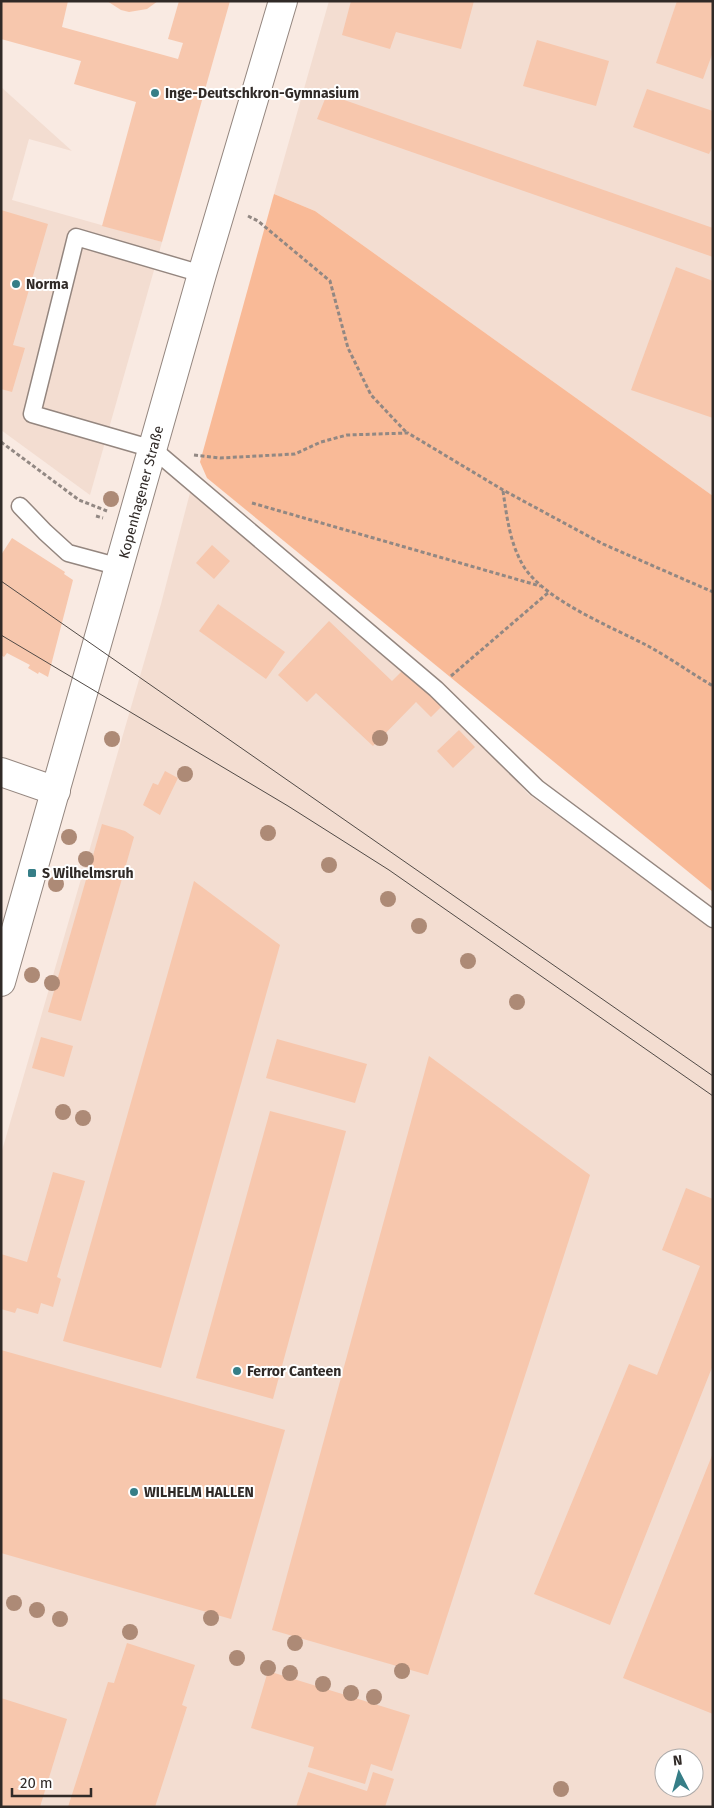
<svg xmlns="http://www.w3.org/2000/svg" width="714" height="1808" font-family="'Fira Sans',sans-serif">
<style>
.built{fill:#f3ddd1;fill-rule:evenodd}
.green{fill:#f9ba97}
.building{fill:#f7c7ad}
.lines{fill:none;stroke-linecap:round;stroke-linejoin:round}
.lane-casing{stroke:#94867f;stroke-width:19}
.street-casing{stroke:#94867f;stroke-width:30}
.secondary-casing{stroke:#94867f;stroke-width:30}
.path{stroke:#928883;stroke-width:3;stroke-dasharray:4 2.5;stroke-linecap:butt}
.lane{stroke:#fff;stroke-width:16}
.street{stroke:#fff;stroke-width:28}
.secondary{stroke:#fff;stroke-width:28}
.tram{stroke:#514a46;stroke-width:1}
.tree{fill:#ad8a76}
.poi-dot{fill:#367e87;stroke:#fff;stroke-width:2}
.labels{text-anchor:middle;stroke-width:4;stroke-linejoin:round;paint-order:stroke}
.poi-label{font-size:14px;font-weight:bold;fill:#302a27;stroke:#fff;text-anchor:start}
.street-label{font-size:14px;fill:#302a27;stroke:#fff}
</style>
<rect width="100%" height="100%" fill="#f9eae2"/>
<!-- built -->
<g class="built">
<polygon points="329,1 713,1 713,496 315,211 274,194"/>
<polygon points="1,87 72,151 29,139 12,200 162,242 90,495 1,430"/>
<path d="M 191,489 L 447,703 L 528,794 L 713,928 L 713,1807 L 1,1807 L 1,1154 L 161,604 ZM 664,1758 L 694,1758 L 694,1788 L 664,1788 Z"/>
</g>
<!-- green -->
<polygon class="green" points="274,194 315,211 713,496 713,892 207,478 200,462"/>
<!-- building -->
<g class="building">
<polygon points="1,1 68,1 62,27 178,59 183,43 168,39 179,1 230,1 162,242 102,226 136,102 74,84 81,61 1,39"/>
<polygon points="107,1 158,1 147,9 129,12 121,10"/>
<polygon points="351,1 474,1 461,49 396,32 390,49 342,35"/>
<polygon points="677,1 713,1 713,52 703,79 656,63"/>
<polygon points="537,40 609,61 596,106 523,86"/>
<polygon points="647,89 713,111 713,146 709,154 633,127"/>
<polygon points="327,94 713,228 713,257 317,119"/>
<polygon points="1,210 48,224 13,345 25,348 12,392 1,389"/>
<polygon points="676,267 713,281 713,418 631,390"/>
<polygon points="12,538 65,572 64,574 73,580 48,677 39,672 38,674 28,668 30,665 7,653 4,657 1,655 1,555"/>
<polygon points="212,545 230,561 214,579 196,563"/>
<polygon points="218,604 285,652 266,679 199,631"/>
<polygon points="329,621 392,681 403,670 442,706 431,717 416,702 373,746 316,693 307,702 278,675"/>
<polygon points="459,730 475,747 453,768 437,751"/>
<polygon points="165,771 178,778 160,815 143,805 153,783 158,785"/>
<polygon points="102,824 125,831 134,837 81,1021 48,1012"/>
<polygon points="194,881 280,945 161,1368 63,1341"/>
<polygon points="41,1037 73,1046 64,1077 32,1068"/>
<polygon points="277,1039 367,1064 355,1103 266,1078"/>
<polygon points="429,1056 590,1175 428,1675 272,1630"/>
<polygon points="270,1111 346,1131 273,1399 196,1378"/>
<polygon points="53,1172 85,1181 57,1277 61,1279 53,1307 41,1303 38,1314 17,1308 15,1313 1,1309 1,1254 27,1262"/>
<polygon points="686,1188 713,1199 713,1365 610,1625 534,1594 629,1364 657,1375 700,1266 662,1250"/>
<polygon points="1,1350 285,1430 231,1619 1,1553"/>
<polygon points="713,1453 713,1714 623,1678"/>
<polygon points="127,1643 195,1665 182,1705 187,1707 155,1807 68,1807 108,1682 114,1683"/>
<polygon points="268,1671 410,1715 392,1771 371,1764 365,1784 308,1767 314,1747 251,1728"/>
<polygon points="1,1698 67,1719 40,1807 1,1807"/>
<polygon points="308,1772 367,1791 373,1772 394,1779 385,1807 296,1807"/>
</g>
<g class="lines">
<!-- lane casing -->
<g class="lane-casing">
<g id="lane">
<polyline points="202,274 76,237 32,414 153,449 436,689 537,788 713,919"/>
<polyline points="20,506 45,532 68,553 120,567"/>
</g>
</g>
<!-- street casing -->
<g class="street-casing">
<polyline id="street" points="1,772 56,791"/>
</g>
<!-- secondary casing -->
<g class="secondary-casing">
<polyline id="secondary" points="1,982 202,274 283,1"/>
</g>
<!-- path -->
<g class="path">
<polyline points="248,216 258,221 330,281 348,348 371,395 407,433"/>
<polyline points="1,442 79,500 107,511"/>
<polyline points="194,455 220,458 295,454 321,442 347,435 408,433 503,490 603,544 713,592"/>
<path d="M 503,491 C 507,518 510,544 524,567 C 546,601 612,627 648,646 C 670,658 691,673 713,686"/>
<polyline points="252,503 540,586"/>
<polyline points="96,516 103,518"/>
<polyline points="451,676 549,592"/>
</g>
<!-- lane -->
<use href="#lane" class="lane"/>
<!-- street -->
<use href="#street" class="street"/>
<!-- secondary -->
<use href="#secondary" class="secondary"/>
<!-- tram -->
<g class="tram">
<polyline points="1,581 713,1076"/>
<polyline points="1,635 288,806 389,870 713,1096"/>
</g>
</g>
<!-- trees -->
<g class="tree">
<circle cx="111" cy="499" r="8"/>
<circle cx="380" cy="738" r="8"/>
<circle cx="112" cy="739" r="8"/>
<circle cx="185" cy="774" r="8"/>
<circle cx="268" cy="833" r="8"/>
<circle cx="69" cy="837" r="8"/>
<circle cx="86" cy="859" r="8"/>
<circle cx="329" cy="865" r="8"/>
<circle cx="56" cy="884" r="8"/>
<circle cx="388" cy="899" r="8"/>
<circle cx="419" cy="926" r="8"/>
<circle cx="468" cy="961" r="8"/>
<circle cx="32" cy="975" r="8"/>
<circle cx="52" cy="983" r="8"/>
<circle cx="517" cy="1002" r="8"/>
<circle cx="63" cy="1112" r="8"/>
<circle cx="83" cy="1118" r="8"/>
<circle cx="14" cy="1603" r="8"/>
<circle cx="37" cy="1610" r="8"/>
<circle cx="211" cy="1618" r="8"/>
<circle cx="60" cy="1619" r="8"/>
<circle cx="130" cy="1632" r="8"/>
<circle cx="295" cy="1643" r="8"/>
<circle cx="237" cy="1658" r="8"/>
<circle cx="268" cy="1668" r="8"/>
<circle cx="402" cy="1671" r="8"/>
<circle cx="290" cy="1673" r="8"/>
<circle cx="323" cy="1684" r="8"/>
<circle cx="351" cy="1693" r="8"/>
<circle cx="374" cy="1697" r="8"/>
<circle cx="561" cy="1789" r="8"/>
</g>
<!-- markers -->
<g class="poi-dot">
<circle cx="155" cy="93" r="5"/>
<circle cx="16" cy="284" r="5"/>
<rect x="27" y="868" width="10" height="10" rx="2.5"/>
<circle cx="237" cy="1371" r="5"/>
<circle cx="134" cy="1492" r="5"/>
</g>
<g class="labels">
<!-- poi labels -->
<g class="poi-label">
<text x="165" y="98">Inge-Deutschkron-Gymnasium</text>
<text x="26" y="289">Norma</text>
<text x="42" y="878">S Wilhelmsruh</text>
<text x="247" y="1376">Ferror Canteen</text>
<text x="144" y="1497">WILHELM HALLEN</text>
</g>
<!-- street labels -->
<g class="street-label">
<text transform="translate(141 492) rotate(-75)" y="5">Kopenhagener Straße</text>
</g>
</g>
<!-- border -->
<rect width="714" height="1808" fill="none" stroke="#302a27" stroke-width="5"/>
<!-- north arrow -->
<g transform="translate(679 1773) rotate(354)"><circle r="24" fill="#ffffff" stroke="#acaaa9"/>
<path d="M0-4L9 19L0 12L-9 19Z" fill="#367e87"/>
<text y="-8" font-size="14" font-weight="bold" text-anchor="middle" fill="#302a27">N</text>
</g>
<!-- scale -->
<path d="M12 1788v8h79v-8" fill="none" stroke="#302a27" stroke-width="2.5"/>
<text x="20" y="1788" font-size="15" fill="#302a27" stroke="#ffffff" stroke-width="4" paint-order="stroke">20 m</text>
</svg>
